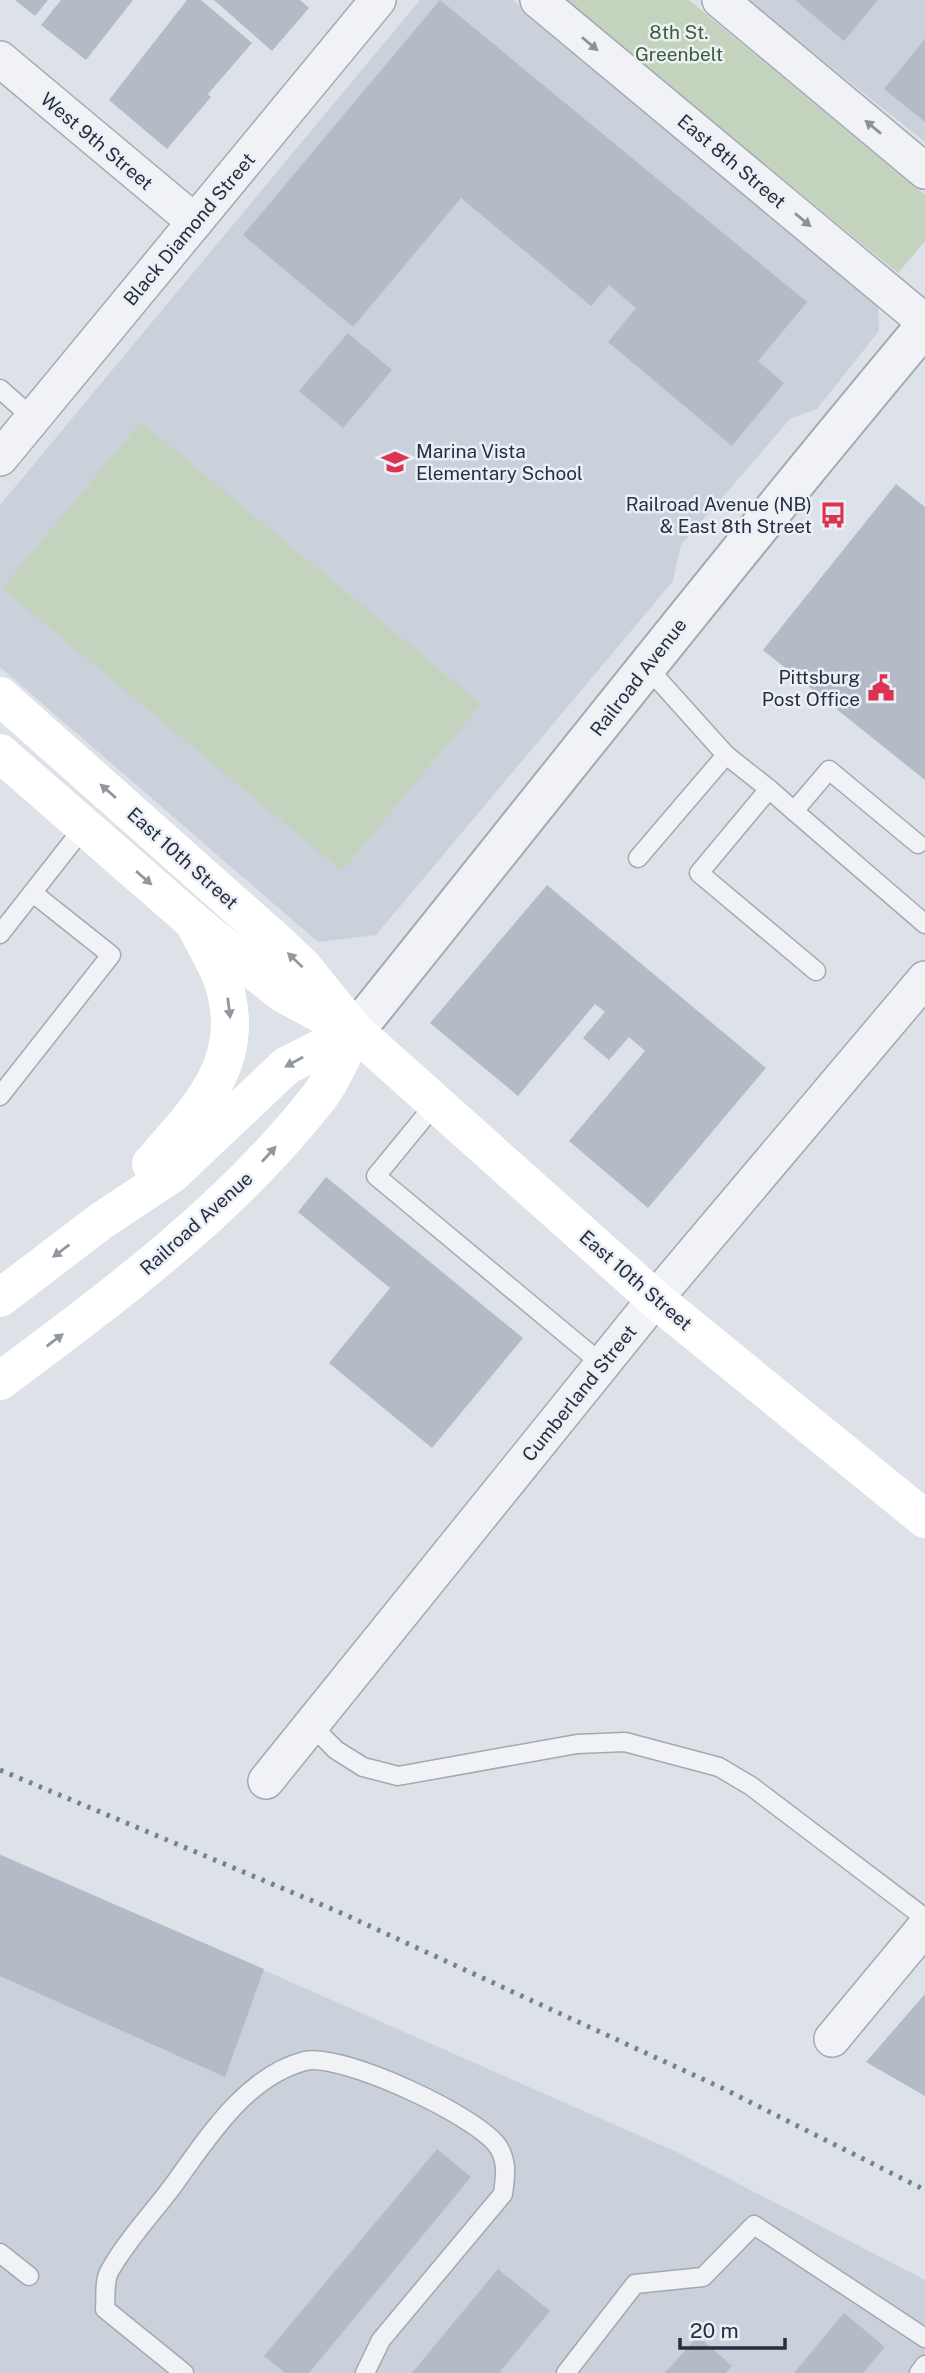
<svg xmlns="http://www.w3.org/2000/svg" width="925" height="2373" font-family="'Public Sans',sans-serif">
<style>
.built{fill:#cad1db}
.green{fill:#c3d3bd}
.building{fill:#b3bbc6}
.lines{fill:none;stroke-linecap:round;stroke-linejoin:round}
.service-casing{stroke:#a2a9b2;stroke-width:21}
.minor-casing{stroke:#a2a9b2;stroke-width:38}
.tertiary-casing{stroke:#a2a9b2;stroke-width:42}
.service{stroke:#f0f2f6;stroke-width:18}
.minor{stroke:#f0f2f6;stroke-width:35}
.tertiary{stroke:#f0f2f6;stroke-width:38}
.secondary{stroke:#fff;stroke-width:38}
.rail{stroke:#748193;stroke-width:5;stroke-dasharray:3.5 7;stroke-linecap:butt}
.oneway{fill:#8a919b}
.oneway2{fill:#9298a0}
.labels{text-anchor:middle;stroke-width:5;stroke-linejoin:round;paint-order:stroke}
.park-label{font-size:19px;fill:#3b5e30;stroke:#ecf0f6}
.street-label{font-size:19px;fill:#253040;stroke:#ecf0f6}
.poi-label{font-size:19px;fill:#253040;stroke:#ecf0f6;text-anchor:end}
</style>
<rect width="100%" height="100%" fill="#dde2e8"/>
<!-- built -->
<g class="built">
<polygon points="420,0 513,0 878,304 879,331 817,409 791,418 681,545 673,581 376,935 318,942 0,667 0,505"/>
<polygon points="747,0 925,0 925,142"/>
<polygon points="0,1854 679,2153 925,2280 925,2373 0,2373"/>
</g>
<!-- green -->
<g class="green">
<polygon points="563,0 689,0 925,195 925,241 898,273"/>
<polygon points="141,422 481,704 342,871 2,588"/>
</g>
<!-- building -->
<g class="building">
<polygon points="15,0 48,0 35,16"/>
<polygon points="61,0 133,0 86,60 41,25"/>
<polygon points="187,0 201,0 252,43 208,94 211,97 167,149 109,100"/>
<polygon points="214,0 300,0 309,8 272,51"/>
<polygon points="440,0 807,302 758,361 784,383 732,446 608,342 636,308 609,285 591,306 461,198 353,327 243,235"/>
<polygon points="795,0 878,0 844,41"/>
<polygon points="925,39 925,122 884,89"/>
<polygon points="348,333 392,370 343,428 299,391"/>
<polygon points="896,484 925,507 925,780 763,650"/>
<polygon points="547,885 766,1068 648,1208 569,1141 645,1051 629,1037 609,1060 583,1038 605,1012 595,1004 518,1096 430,1023"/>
<polygon points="326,1177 523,1338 432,1448 329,1363 390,1288 298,1212"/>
<polygon points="0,1855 264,1969 225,2077 0,1976"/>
<polygon points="925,1994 925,2096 866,2062"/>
<polygon points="437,2149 471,2177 309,2373 285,2373 264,2356"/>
<polygon points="498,2269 550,2311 499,2373 412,2373"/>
<polygon points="844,2313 885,2347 863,2373 794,2373"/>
<polygon points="698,2336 732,2366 726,2373 665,2373"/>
</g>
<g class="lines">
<!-- service casing -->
<g class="service-casing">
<g id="service">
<polyline points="0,389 33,418"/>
<polyline points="646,666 726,755"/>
<polyline points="794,811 925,924"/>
<polyline points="638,858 726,755 769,789"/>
<polyline points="0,934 84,827"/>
<polyline points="816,971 699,873 769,789 794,811 829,770 918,844"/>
<polyline points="0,1096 111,955 33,893"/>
<polyline points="436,1103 376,1176 602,1364"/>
<polyline points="311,1725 336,1750 363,1767 398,1776 577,1744 625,1742 719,1767 751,1786 925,1918"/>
<polyline points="0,2253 29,2276"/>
<path d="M 184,2373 L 105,2309 C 106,2298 104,2282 109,2272 C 125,2243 149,2217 169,2191 C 204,2144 243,2077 305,2061 C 340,2052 481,2117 499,2148 C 508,2164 505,2177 503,2194 L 381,2340 L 365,2373"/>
<polyline points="566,2373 635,2284 703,2277 754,2225 925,2338"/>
<polyline points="919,2373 925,2365"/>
</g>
</g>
<!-- minor casing -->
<g class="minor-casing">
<g id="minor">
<polyline points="538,0 925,322"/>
<polyline points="720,0 925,171"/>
<polyline points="0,59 195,222"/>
<polyline points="0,458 378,0"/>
<polyline points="266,1781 655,1299 925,979"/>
<polyline points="832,2039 925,1927"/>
</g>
</g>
<!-- tertiary casing -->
<g class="tertiary-casing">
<path id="tertiary" d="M 355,1031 C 544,796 731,558 925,326"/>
</g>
<!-- service -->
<use href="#service" class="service"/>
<!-- minor -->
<use href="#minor" class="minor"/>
<!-- tertiary -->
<use href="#tertiary" class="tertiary"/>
<!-- secondary -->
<g class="secondary">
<polyline points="0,696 279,944 303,967 355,1031 655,1299 925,1519"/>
<polyline points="0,753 195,923 282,993 340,1024"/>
<path d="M 151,1164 C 194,1114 243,1068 227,997 C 223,973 207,949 197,928"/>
<polyline points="0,1298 101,1221 172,1174 286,1066 355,1031"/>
<path d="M 0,1381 C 114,1296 231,1210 319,1097 C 334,1078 343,1052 355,1031"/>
</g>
<!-- rail -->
<polyline class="rail" points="0,1770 339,1912 722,2088 925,2190"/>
</g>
<!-- one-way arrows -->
<defs><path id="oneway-solid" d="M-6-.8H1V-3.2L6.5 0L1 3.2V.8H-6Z" transform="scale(1.75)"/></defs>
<g class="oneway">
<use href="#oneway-solid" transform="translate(590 44) rotate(40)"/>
<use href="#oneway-solid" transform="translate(873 127) rotate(-140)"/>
<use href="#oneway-solid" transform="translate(803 220) rotate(40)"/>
</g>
<g class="oneway2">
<use href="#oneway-solid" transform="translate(108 791) rotate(-139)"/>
<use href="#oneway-solid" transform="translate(144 878) rotate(41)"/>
<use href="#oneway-solid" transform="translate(295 960) rotate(-136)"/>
<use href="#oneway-solid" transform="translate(229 1008) rotate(83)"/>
<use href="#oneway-solid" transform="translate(294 1062) rotate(151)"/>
<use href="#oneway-solid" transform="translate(269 1154) rotate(-48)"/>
<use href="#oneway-solid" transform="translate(61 1251) rotate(143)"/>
<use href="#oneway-solid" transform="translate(55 1340) rotate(-37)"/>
</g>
<!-- icons -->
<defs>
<g id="school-bare" transform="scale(2.1)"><path d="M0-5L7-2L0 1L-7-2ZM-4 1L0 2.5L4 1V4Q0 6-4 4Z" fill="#dc3353" stroke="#ecf0f6" stroke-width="2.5" paint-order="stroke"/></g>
<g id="bus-bare" transform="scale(2.1)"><path d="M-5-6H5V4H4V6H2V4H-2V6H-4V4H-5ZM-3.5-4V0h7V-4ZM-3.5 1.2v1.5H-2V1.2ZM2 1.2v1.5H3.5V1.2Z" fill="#dc3353" stroke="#ecf0f6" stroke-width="2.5" paint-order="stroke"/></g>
<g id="civic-bare" transform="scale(2.1)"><path d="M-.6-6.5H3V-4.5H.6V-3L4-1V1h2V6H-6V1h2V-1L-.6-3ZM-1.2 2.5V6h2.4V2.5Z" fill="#dc3353" stroke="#ecf0f6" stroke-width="2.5" paint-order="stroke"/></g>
</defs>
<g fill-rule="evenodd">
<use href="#school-bare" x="395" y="462"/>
<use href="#bus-bare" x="833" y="515"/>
<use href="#civic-bare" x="881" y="688"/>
</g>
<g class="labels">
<!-- park labels -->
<g class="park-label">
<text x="679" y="39">8th St.<tspan x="679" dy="22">Greenbelt</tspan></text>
</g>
<!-- street labels -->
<g class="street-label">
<text transform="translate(97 141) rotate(40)" y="7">West 9th Street</text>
<text transform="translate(732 161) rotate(40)" y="7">East 8th Street</text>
<text transform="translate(189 229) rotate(-50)" y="7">Black Diamond Street</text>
<text transform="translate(638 677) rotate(-52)" y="7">Railroad Avenue</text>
<text transform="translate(183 858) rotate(42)" y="7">East 10th Street</text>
<text transform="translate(196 1223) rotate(-42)" y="7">Railroad Avenue</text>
<text transform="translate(636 1280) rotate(41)" y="7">East 10th Street</text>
<text transform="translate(579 1393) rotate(-51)" y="7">Cumberland Street</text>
</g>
<!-- poi labels -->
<g class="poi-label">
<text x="416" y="458" text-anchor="start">Marina Vista<tspan x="416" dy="22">Elementary School</tspan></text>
<text x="812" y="511">Railroad Avenue (NB)<tspan x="812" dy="22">&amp; East 8th Street</tspan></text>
<text x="860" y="684">Pittsburg<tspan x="860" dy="22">Post Office</tspan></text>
</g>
</g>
<!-- scale -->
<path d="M680 2338v10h105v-10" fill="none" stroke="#253040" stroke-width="3.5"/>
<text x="690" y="2338" font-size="21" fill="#253040" stroke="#ecf0f6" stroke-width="5" paint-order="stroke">20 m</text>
</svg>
